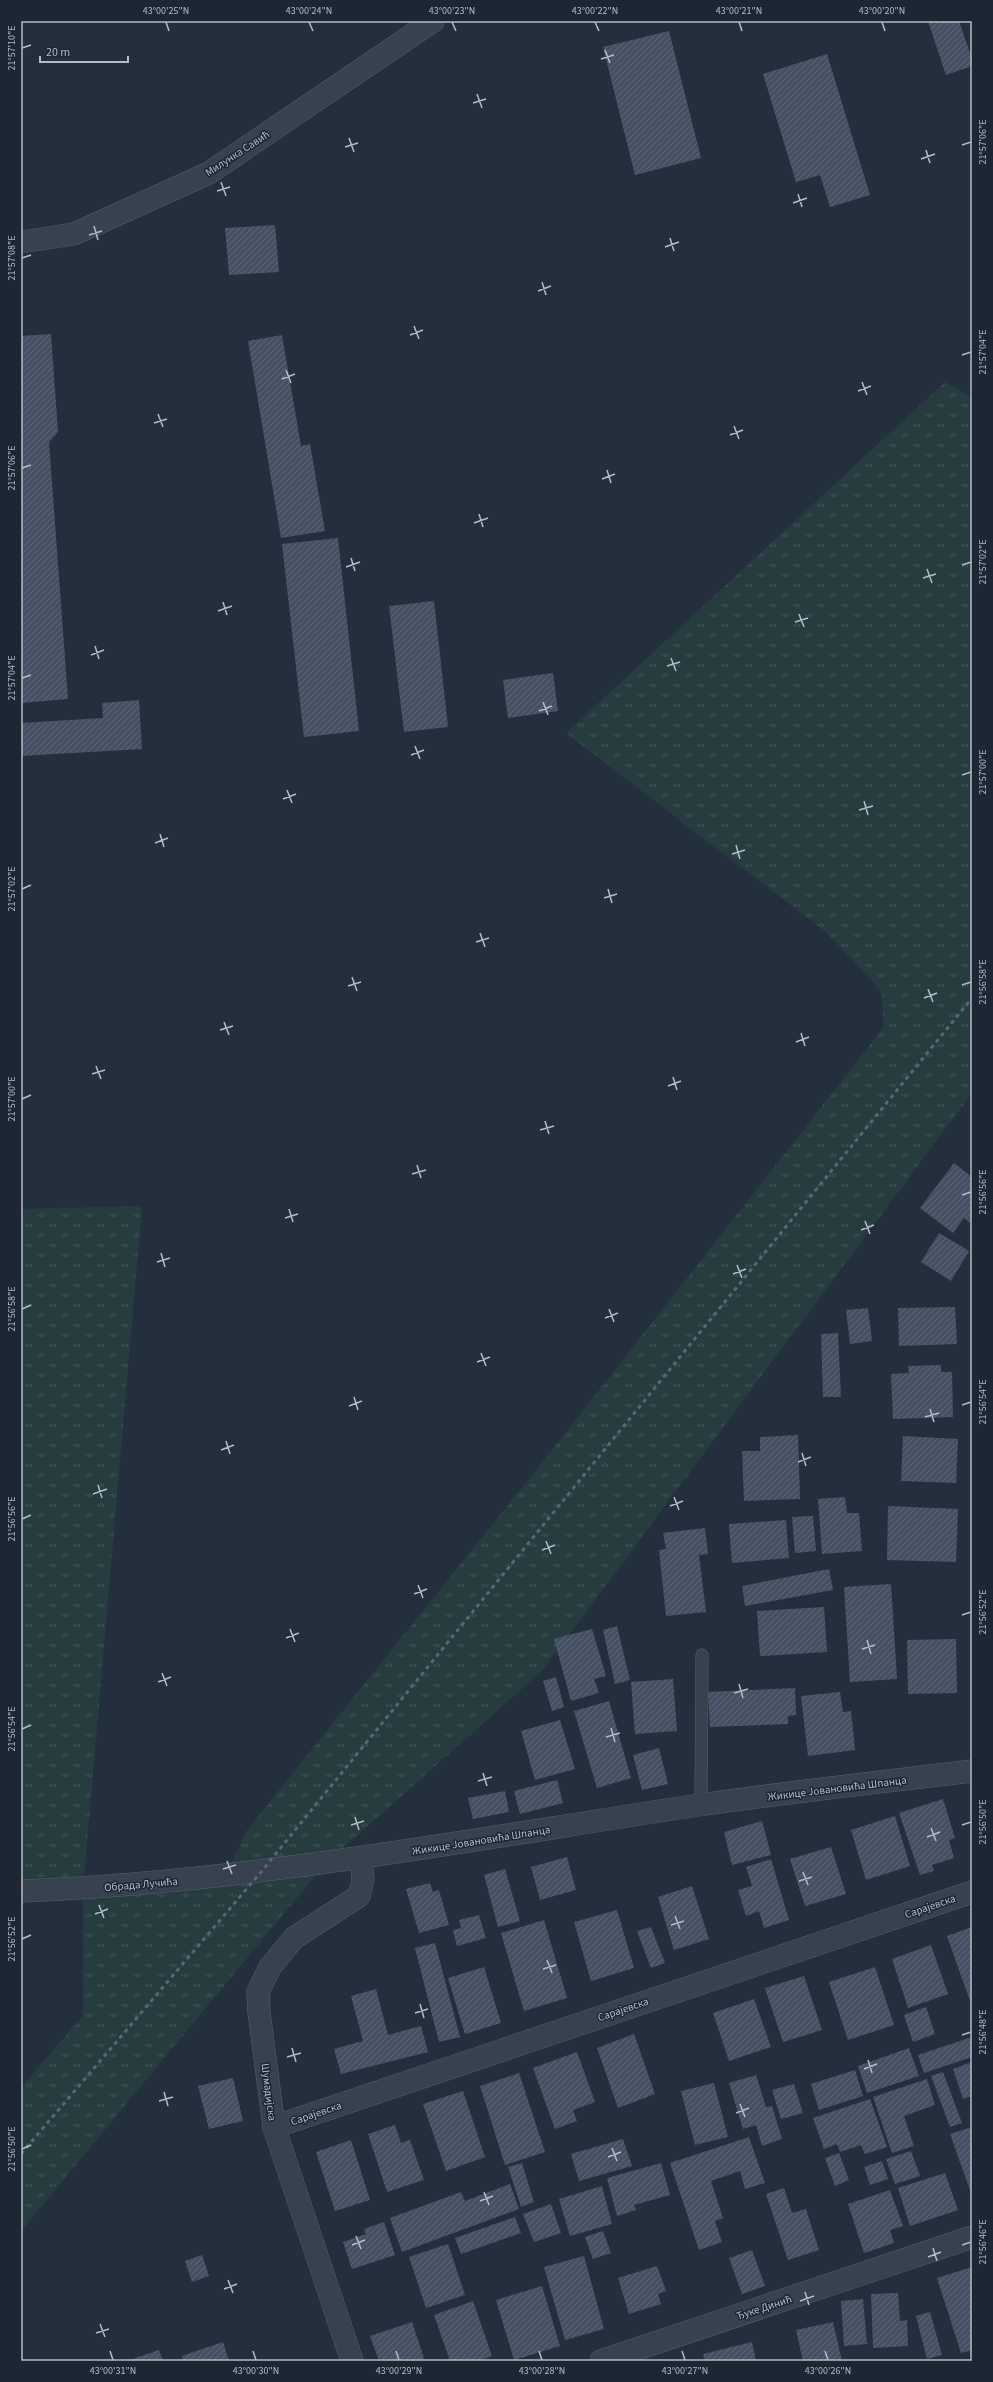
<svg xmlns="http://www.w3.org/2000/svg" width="993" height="2382" font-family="'Source Sans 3',sans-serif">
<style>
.grass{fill:url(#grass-tufts)}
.building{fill:url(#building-hatch)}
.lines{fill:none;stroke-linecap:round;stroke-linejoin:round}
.lane-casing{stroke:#565f6c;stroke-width:13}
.street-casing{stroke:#565f6c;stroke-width:23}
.lane{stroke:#38414e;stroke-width:12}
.street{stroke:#38414e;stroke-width:22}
.rail{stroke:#5a6575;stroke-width:3;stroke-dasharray:4 4;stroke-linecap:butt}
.ticks{fill:none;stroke:#b4bcc9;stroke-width:1.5}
.labels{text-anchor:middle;stroke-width:3;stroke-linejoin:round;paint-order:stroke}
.street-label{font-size:11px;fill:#b4bcc9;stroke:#1d2633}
.neatline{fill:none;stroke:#b4bcc9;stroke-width:1.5}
.ticks-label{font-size:10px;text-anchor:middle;fill:#b4bcc9}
</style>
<defs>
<pattern id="grass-tufts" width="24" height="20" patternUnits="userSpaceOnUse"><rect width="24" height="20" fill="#263c3f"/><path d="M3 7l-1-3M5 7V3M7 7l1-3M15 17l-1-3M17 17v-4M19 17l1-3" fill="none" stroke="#435659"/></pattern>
<pattern id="building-hatch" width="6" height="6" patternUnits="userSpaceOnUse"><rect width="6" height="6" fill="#455162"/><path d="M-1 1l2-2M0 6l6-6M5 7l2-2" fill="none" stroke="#5d6877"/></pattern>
</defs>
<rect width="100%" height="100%" fill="#242f3e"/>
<!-- grass -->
<polygon class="grass" points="945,382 972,397 972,1093 542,1671 325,1864 21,2231 21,2087 83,2016 83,1889 21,1891 21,1209 142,1206 83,1889 226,1876 247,1830 545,1459 884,1027 881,991 827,933 566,733"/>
<!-- building -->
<g class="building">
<polygon points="928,21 959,21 972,59 972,66 946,75"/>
<polygon points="669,31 701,158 635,175 603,47"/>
<polygon points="827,54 870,195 830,207 820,175 796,182 763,74"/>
<polygon points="275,225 279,272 229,275 225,228"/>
<polygon points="51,334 58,432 49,442 68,699 21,703 21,336"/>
<polygon points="282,335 301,446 310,444 325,531 281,538 248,341"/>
<polygon points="338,538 359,731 304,737 282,544"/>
<polygon points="434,601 448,727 404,732 389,606"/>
<polygon points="553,673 558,711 508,718 503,680"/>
<polygon points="139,700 142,749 21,756 21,723 103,718 102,703"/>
<polygon points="954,1163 972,1177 972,1224 964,1218 953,1233 920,1208"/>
<polygon points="939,1233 969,1251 951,1281 921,1262"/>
<polygon points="955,1307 957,1344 899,1346 898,1308"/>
<polygon points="868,1308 872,1341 850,1344 846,1310"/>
<polygon points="838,1333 841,1397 823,1397 821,1334"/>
<polygon points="941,1365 941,1372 952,1372 953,1417 893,1419 891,1374 909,1373 908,1366"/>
<polygon points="798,1435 800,1499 744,1501 742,1451 760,1451 760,1437"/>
<polygon points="903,1436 958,1439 956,1483 901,1481"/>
<polygon points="845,1497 847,1513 859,1513 862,1551 822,1554 818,1499"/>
<polygon points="888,1506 958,1509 956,1562 887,1560"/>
<polygon points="813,1516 816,1551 795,1553 792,1517"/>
<polygon points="786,1520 789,1558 732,1563 729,1524"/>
<polygon points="705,1528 708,1554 699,1555 706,1612 666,1616 659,1550 666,1549 663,1533"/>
<polygon points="829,1569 833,1590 745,1606 742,1586"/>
<polygon points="891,1584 897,1679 850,1682 844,1587"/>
<polygon points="824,1607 827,1652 760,1656 757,1611"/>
<polygon points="617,1626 630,1680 615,1684 603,1630"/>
<polygon points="592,1629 606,1676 594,1679 599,1693 571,1701 554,1639"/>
<polygon points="956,1639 957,1693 908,1694 907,1640"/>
<polygon points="556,1677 564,1707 552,1711 543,1681"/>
<polygon points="673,1679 677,1731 635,1734 631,1682"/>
<polygon points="795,1688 796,1715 788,1716 788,1724 710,1727 708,1692"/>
<polygon points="840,1692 843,1712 851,1711 855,1750 808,1756 801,1696"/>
<polygon points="609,1701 631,1778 597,1788 574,1711"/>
<polygon points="560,1720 575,1769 535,1780 521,1731"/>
<polygon points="659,1748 668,1784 642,1790 633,1755"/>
<polygon points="557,1780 563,1803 520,1814 514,1791"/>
<polygon points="505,1791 509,1812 473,1819 468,1798"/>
<polygon points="943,1799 955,1838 949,1840 954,1858 932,1865 934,1871 920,1875 899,1813"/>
<polygon points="895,1816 910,1866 866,1880 851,1830"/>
<polygon points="762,1821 771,1855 732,1865 724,1832"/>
<polygon points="831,1847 846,1894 805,1906 790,1859"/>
<polygon points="567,1857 576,1890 540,1900 531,1867"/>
<polygon points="771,1859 789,1920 764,1928 759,1911 746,1916 738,1890 752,1886 746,1867"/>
<polygon points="505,1869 520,1921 498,1927 484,1875"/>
<polygon points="430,1883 433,1892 439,1890 449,1925 419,1933 406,1889"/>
<polygon points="692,1886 709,1939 674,1950 658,1897"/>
<polygon points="617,1910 634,1968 591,1981 574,1922"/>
<polygon points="479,1915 486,1938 457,1946 453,1930 461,1928 459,1920"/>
<polygon points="544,1920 567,1998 524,2011 501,1933"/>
<polygon points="651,1927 665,1963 651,1968 637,1931"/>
<polygon points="972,1927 972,2000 970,2001 947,1936"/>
<polygon points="435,1943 460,2037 439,2042 415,1948"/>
<polygon points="931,1945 948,1994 908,2008 892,1959"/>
<polygon points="484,1967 501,2023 465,2034 448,1978"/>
<polygon points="875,1967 894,2025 848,2040 829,1982"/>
<polygon points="804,1976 822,2030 783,2042 765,1988"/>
<polygon points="376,1989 388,2035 421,2026 428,2052 341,2074 334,2049 363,2041 351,1996"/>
<polygon points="754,1999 771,2047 729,2061 713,2013"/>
<polygon points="926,2007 935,2034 913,2042 904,2015"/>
<polygon points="634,2034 655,2094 618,2108 597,2048"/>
<polygon points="972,2037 972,2057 924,2073 918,2055"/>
<polygon points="909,2048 919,2076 867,2093 858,2066"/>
<polygon points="577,2052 595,2102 573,2110 577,2121 555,2129 533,2068"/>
<polygon points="972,2062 972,2096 963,2099 953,2069"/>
<polygon points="855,2070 863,2096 819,2110 811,2084"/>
<polygon points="943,2072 962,2123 950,2127 931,2076"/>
<polygon points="519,2073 545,2152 505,2165 480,2086"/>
<polygon points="756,2075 766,2107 772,2106 782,2139 762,2146 756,2125 743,2129 729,2083"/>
<polygon points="233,2078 243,2121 209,2129 198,2086"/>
<polygon points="927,2079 935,2105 904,2116 914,2146 892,2153 873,2097"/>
<polygon points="714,2083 728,2137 695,2145 681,2091"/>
<polygon points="794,2084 803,2113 781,2119 772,2090"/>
<polygon points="463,2091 485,2157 446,2171 423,2104"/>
<polygon points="870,2099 887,2147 865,2154 861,2145 840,2152 837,2144 824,2149 813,2118"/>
<polygon points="395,2125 401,2143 410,2140 424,2180 387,2192 368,2134"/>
<polygon points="972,2127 972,2196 950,2134"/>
<polygon points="749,2137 765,2183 745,2189 740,2171 711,2181 723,2218 715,2221 722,2242 699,2250 670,2163"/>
<polygon points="623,2139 632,2166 579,2181 571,2154"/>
<polygon points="351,2140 370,2200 335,2211 316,2152"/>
<polygon points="911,2151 920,2176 895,2184 886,2159"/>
<polygon points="839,2153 849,2180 835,2186 825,2158"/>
<polygon points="882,2161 888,2179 870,2185 864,2167"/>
<polygon points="522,2163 534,2202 521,2207 508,2167"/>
<polygon points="661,2163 670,2195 634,2205 636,2210 617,2216 607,2178"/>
<polygon points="945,2173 958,2210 910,2226 898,2188"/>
<polygon points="510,2184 519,2209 402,2252 390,2218 461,2192 465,2201"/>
<polygon points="602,2186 612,2224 570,2236 559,2199"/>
<polygon points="784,2188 792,2213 806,2209 819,2250 788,2260 766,2194"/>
<polygon points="890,2190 903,2226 890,2230 894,2243 864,2253 848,2204"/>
<polygon points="551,2204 561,2233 534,2242 523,2214"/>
<polygon points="515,2217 521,2233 461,2254 455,2238"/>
<polygon points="384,2222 395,2255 352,2269 343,2242 366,2234 364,2229"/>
<polygon points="603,2231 611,2253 593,2259 585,2237"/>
<polygon points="448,2244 465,2295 426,2308 409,2257"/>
<polygon points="752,2250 765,2286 742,2294 729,2258"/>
<polygon points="202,2255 209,2276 192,2282 185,2261"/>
<polygon points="584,2256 604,2329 565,2340 544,2267"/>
<polygon points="657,2266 666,2291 658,2294 661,2304 629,2314 618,2278"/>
<polygon points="972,2267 972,2350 961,2353 937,2278"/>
<polygon points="542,2286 560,2346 514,2360 496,2300"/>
<polygon points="898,2293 900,2321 907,2320 908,2346 873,2348 871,2294"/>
<polygon points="863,2299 867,2344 844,2346 841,2301"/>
<polygon points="473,2301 492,2356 478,2361 450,2361 434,2315"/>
<polygon points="930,2312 942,2355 927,2359 916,2316"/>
<polygon points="412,2322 425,2361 379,2361 370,2336"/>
<polygon points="833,2322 842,2361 803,2361 796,2330"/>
<polygon points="223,2342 229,2361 183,2361 182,2356"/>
<polygon points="752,2342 756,2361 705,2361 703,2354"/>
<polygon points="159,2350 163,2361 127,2361"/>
</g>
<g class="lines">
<!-- lane casing -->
<g class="lane-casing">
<polyline id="lane" points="701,1805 702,1655"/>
</g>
<!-- street casing -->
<g class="street-casing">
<g id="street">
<polyline points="21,242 74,234 209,173 433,21"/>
<path d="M 21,1891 C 250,1882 473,1839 699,1805 C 790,1792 881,1782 972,1771"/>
<polyline points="274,2127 972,1892"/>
<polyline points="352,2361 274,2127 259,2012 258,1992 270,1967 294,1938 359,1896 363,1880 361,1859"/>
<polyline points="601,2361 972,2237"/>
</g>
</g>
<!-- lane -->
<use href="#lane" class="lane"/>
<!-- street -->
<use href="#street" class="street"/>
<!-- rail -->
<polyline class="rail" points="21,2154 261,1872 972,998"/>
</g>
<!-- ticks -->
<path class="ticks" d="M 166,22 L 169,31M 309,22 L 313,31M 452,22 L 456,31M 595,22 L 599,31M 739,22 L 742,31M 882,22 L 885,31M 22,48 L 31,45M 605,50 L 610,63M 601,59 L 614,55M 477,94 L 482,108M 473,103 L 486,99M 349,138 L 354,152M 962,145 L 971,142M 345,147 L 358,143M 926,150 L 930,163M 921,159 L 935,154M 221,182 L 226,196M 217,191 L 230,187M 798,194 L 802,207M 793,203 L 807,198M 94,226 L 98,240M 89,235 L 102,231M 670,238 L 674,251M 665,247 L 679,242M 22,258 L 31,255M 542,282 L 546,295M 538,291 L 551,286M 414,326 L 419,339M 410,335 L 423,330M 962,355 L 971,352M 286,370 L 291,383M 282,379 L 295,374M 862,382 L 867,395M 858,391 L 871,386M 158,414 L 163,427M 154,423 L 167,419M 734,426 L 739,439M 730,435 L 743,430M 22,468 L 31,465M 607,470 L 611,483M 602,479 L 615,474M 479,514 L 483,527M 474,523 L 488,518M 351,558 L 355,571M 962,565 L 971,562M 346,567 L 360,562M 927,569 L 932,583M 923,578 L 936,574M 223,602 L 227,615M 218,611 L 232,606M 799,614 L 804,627M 795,622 L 808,618M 95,646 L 99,659M 91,655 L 104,650M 671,658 L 676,671M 667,666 L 680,662M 22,678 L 31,675M 543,702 L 548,715M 539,711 L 552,706M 415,746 L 420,759M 411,755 L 424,750M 962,775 L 971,772M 287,790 L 292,803M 283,799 L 296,794M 864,801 L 868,815M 859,810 L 873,806M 160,834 L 164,847M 155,843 L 168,838M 736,845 L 740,859M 732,854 L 745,850M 22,889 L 31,885M 608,889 L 612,903M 604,898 L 617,894M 480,933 L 485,947M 476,942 L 489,938M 352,977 L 357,991M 962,985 L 971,982M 348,986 L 361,982M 928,989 L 933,1002M 924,998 L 937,993M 224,1022 L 229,1035M 220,1030 L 233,1026M 801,1033 L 805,1046M 796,1042 L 809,1037M 96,1066 L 101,1079M 92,1074 L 105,1070M 673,1077 L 677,1090M 668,1086 L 681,1081M 22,1099 L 31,1095M 545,1121 L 549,1134M 540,1130 L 554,1126M 417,1165 L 421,1178M 412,1174 L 426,1170M 962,1195 L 971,1192M 289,1209 L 293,1222M 285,1218 L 298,1214M 865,1221 L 870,1234M 861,1230 L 874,1225M 161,1253 L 165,1267M 157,1262 L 170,1258M 737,1265 L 742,1278M 733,1274 L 746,1269M 22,1309 L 31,1305M 609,1309 L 614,1322M 605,1318 L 618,1313M 481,1353 L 486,1366M 477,1362 L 490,1357M 354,1397 L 358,1410M 962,1405 L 971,1402M 349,1406 L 362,1401M 930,1409 L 934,1422M 925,1417 L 939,1413M 226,1441 L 230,1454M 221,1450 L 234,1445M 802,1453 L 806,1466M 798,1462 L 811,1457M 98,1485 L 102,1498M 93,1494 L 107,1489M 674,1497 L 679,1510M 670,1506 L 683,1501M 22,1519 L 31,1515M 546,1541 L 551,1554M 542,1550 L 555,1545M 418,1585 L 423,1598M 414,1594 L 427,1589M 962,1615 L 971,1612M 290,1629 L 295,1642M 286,1638 L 299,1633M 867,1640 L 871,1654M 862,1649 L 875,1645M 162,1673 L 167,1686M 158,1682 L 171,1677M 739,1684 L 743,1698M 734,1693 L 748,1689M 611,1728 L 615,1742M 22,1729 L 31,1725M 606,1737 L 620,1733M 483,1773 L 487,1786M 478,1781 L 492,1777M 355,1817 L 359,1830M 351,1825 L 364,1821M 962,1825 L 971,1822M 931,1828 L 936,1841M 927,1837 L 940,1832M 227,1861 L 232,1874M 223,1869 L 236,1865M 803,1872 L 808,1885M 799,1881 L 812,1877M 99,1905 L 104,1918M 95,1914 L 108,1909M 675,1916 L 680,1929M 671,1925 L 684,1921M 22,1939 L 31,1935M 547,1960 L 552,1973M 543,1969 L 556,1965M 420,2004 L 424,2018M 415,2013 L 428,2009M 962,2035 L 971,2032M 292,2048 L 296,2062M 287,2057 L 301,2053M 868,2060 L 872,2073M 864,2069 L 877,2064M 164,2092 L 168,2106M 159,2101 L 173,2097M 740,2104 L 745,2117M 736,2113 L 749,2108M 612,2148 L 617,2161M 22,2149 L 31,2145M 608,2157 L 621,2152M 484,2192 L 489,2205M 480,2201 L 493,2196M 356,2236 L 361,2249M 352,2245 L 365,2240M 962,2245 L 971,2242M 933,2248 L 937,2261M 928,2257 L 941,2252M 228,2280 L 233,2293M 224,2289 L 237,2284M 805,2292 L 809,2305M 800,2301 L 814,2296M 100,2324 L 105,2337M 96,2333 L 109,2329M 110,2351 L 113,2360M 253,2351 L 256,2360M 396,2351 L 399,2360M 539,2351 L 542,2360M 682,2351 L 685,2360M 825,2351 L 828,2360"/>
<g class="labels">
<!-- street labels -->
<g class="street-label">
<text transform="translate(237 153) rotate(-33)" y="4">Милунка Савић</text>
<text transform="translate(837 1788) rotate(-7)" y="4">Жикице Јовановића Шпанца</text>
<text transform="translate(481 1840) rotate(-9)" y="4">Жикице Јовановића Шпанца</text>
<text transform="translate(141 1884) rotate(-5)" y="4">Обрада Лучића</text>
<text transform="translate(930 1906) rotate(-19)" y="4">Сарајевска</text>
<text transform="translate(623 2009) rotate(-19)" y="4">Сарајевска</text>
<text transform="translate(269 2092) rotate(83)" y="4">Шумадијска</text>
<text transform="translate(316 2113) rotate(-19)" y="4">Сарајевска</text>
<text transform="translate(764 2307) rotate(-18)" y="4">Ђуке Динић</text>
</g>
</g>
<!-- border -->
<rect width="993" height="2382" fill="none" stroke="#1d2633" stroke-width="44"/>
<!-- scale -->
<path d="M40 56v6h88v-6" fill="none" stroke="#b4bcc9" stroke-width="2"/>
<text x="46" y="56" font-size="12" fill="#b4bcc9" stroke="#1d2633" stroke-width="3" paint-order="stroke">20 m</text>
<rect x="22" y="22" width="949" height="2338" class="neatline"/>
<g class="ticks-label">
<text x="166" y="14">43°00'25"N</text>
<text x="309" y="14">43°00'24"N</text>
<text x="452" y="14">43°00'23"N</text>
<text x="595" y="14">43°00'22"N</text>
<text x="739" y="14">43°00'21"N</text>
<text x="882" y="14">43°00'20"N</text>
<text transform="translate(11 48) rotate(-90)" y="4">21°57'10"E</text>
<text transform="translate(982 142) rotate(-90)" y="4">21°57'06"E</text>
<text transform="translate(11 258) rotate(-90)" y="4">21°57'08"E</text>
<text transform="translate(982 352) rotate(-90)" y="4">21°57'04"E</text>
<text transform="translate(11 468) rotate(-90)" y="4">21°57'06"E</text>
<text transform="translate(982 562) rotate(-90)" y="4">21°57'02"E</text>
<text transform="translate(11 678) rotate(-90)" y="4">21°57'04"E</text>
<text transform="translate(982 772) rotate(-90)" y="4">21°57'00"E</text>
<text transform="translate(11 889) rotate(-90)" y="4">21°57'02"E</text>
<text transform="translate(982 982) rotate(-90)" y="4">21°56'58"E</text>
<text transform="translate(11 1099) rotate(-90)" y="4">21°57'00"E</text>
<text transform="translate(982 1192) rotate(-90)" y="4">21°56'56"E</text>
<text transform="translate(11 1309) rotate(-90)" y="4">21°56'58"E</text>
<text transform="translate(982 1402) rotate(-90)" y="4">21°56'54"E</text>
<text transform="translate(11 1519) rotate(-90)" y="4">21°56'56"E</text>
<text transform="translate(982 1612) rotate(-90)" y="4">21°56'52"E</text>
<text transform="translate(11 1729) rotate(-90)" y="4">21°56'54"E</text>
<text transform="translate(982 1822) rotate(-90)" y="4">21°56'50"E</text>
<text transform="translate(11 1939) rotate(-90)" y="4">21°56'52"E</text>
<text transform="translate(982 2032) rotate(-90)" y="4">21°56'48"E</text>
<text transform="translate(11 2149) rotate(-90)" y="4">21°56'50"E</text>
<text transform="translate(982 2242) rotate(-90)" y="4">21°56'46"E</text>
<text x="113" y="2374">43°00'31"N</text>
<text x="256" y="2374">43°00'30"N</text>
<text x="399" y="2374">43°00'29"N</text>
<text x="542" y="2374">43°00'28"N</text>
<text x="685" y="2374">43°00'27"N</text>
<text x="828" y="2374">43°00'26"N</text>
</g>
</svg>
